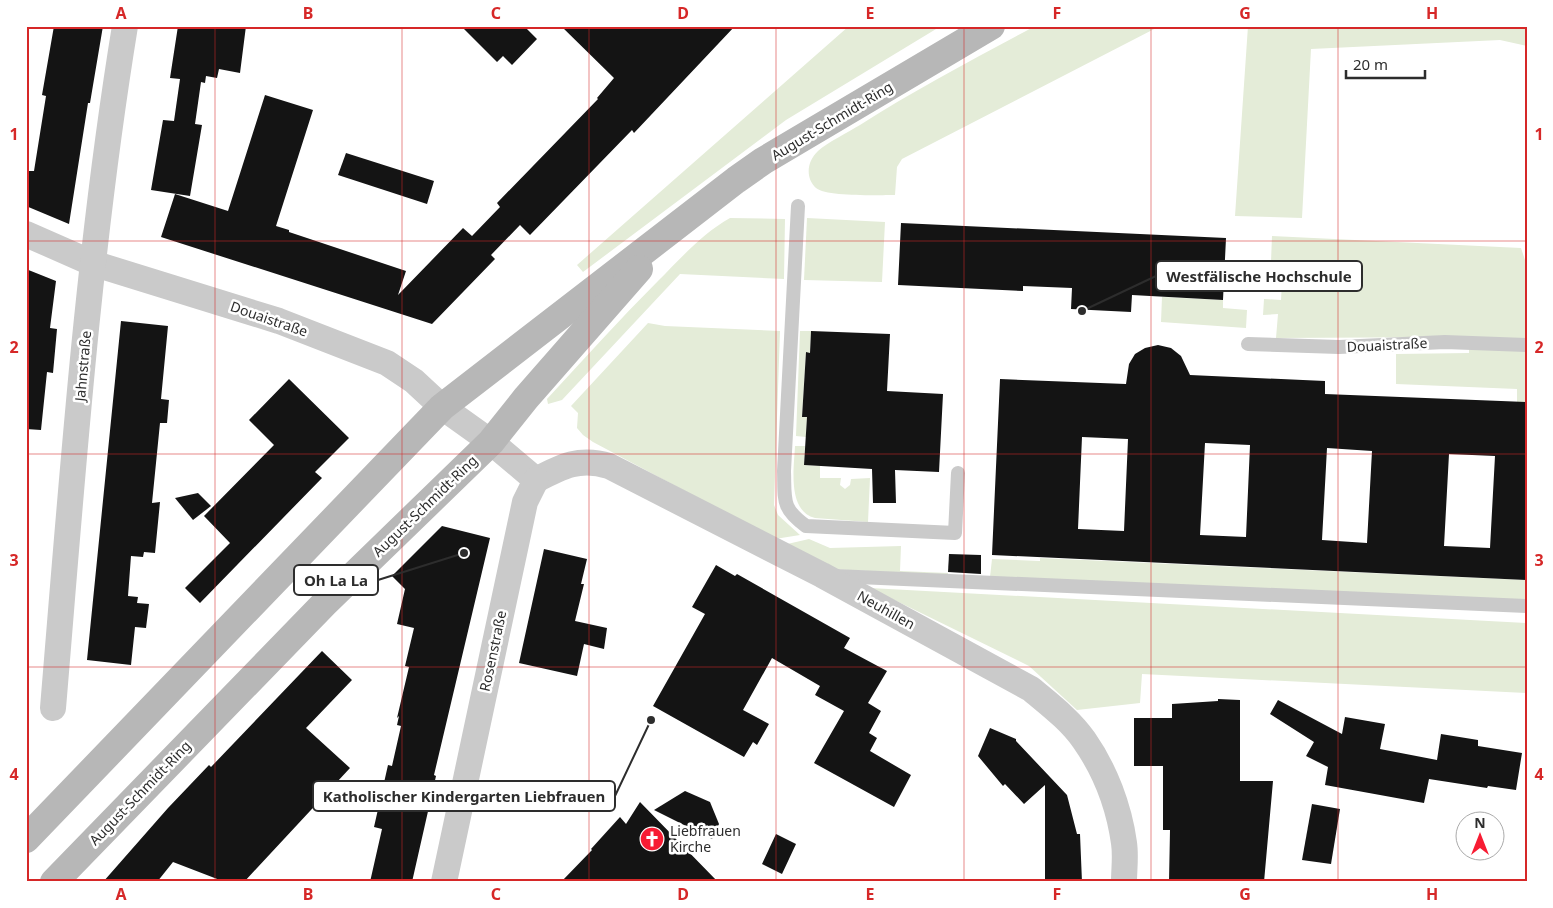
<svg xmlns="http://www.w3.org/2000/svg" width="1553" height="908" font-family="'Noto Sans',sans-serif">
<style>
.green{fill:#e4ecd8}
.building{fill:#141414;fill-rule:evenodd}
.lines{fill:none;stroke-linecap:round;stroke-linejoin:round}
.service{stroke:#cacaca;stroke-width:14}
.minor{stroke:#cacaca;stroke-width:26}
.secondary{stroke:#b7b7b7;stroke-width:28}
.grid{fill:none;stroke:#d62828;stroke-width:1;stroke-opacity:0.55}
.labels{text-anchor:middle;stroke-width:5;stroke-linejoin:round;paint-order:stroke}
.street-label{font-size:14px;fill:#2d2d2d;stroke:#fff}
.poi-label{font-size:14px;fill:#2d2d2d;stroke:#fff;text-anchor:start}
.leader{fill:none;stroke:#2d2d2d;stroke-width:2}
.callout-dot{fill:#2d2d2d;stroke:#fff;stroke-width:2}
.callout{fill:#fff;stroke:#2d2d2d;stroke-width:2}
.callout-label{font-size:15px;text-anchor:middle;font-weight:bold;fill:#2d2d2d}
.neatline{fill:none;stroke:#d62828;stroke-width:2}
.grid-label{font-size:16px;text-anchor:middle;font-weight:bold;fill:#d62828}
</style>
<rect width="100%" height="100%" fill="#fff"/>
<!-- green -->
<g class="green">
<polygon points="849,26 941,26 786,120 583,272 577,265"/>
<path d="M 1035,26 L 1160,26 L 902,159 L 897,167 L 895,195 C 881,195 826,197 816,188 C 805,178 807,161 818,151 C 827,143 848,132 860,125 C 916,89 976,58 1035,26 Z"/>
<polygon points="1248,26 1527,26 1527,46 1500,40 1311,49 1302,218 1235,216"/>
<path d="M 730,218 L 785,219 L 784,279 L 680,274 L 562,400 L 548,404 L 547,399 C 584,359 620,319 658,281 C 680,259 703,233 730,218 Z"/>
<polygon points="807,218 885,222 882,282 804,280"/>
<polygon points="1272,236 1521,248 1527,266 1527,402 1517,402 1517,389 1396,384 1396,354 1469,353 1469,337 1276,338 1278,314 1263,315 1264,299 1281,300 1283,263 1271,262"/>
<polygon points="1162,297 1223,300 1223,308 1247,310 1246,328 1161,322"/>
<polygon points="648,323 665,326 780,331 774,505 778,515 800,535 775,539 593,442 583,435 577,428 578,413 571,406"/>
<polygon points="800,331 811,331 810,353 806,353 802,416 807,417 806,437 796,436"/>
<path d="M 795,446 L 805,446 L 804,465 L 820,466 L 820,478 L 841,478 L 840,485 L 845,489 L 850,485 L 851,479 L 870,478 L 868,522 L 815,518 C 787,511 794,468 795,446 Z"/>
<polygon points="809,539 830,548 901,546 900,571 948,573 948,575 829,569 783,545"/>
<polygon points="1040,558 1527,580 1527,601 990,577 992,559 1040,561"/>
<polygon points="870,588 1527,623 1527,693 1142,674 1140,703 1077,710 1029,666"/>
</g>
<!-- building -->
<g class="building">
<polygon points="54,26 103,26 90,103 88,103 69,224 26,206 26,171 34,171 46,96 42,95"/>
<polygon points="178,26 246,26 240,73 219,69 217,78 206,76 205,83 201,82 195,124 202,125 190,196 151,190 163,120 174,121 180,79 170,78"/>
<polygon points="461,26 524,26 537,39 512,65 503,56 497,62"/>
<polygon points="561,26 735,26 634,133 632,130 530,235 520,225 491,255 495,259 432,324 161,237 175,194 228,211 265,95 313,110 276,226 289,230 289,232 406,271 398,295 463,228 472,236 500,207 497,203 598,99 597,98 614,78"/>
<polygon points="346,153 434,181 427,204 338,175"/>
<polygon points="901,223 1226,238 1223,300 1132,295 1131,312 1071,309 1072,288 1023,286 1023,291 898,285"/>
<polygon points="26,269 56,281 50,328 57,329 53,373 47,372 41,430 26,429"/>
<polygon points="121,321 168,326 161,399 169,400 167,423 160,423 152,503 160,502 155,553 144,552 143,557 131,556 128,596 138,597 137,603 149,604 146,628 135,627 131,665 87,660"/>
<polygon points="811,331 890,334 887,391 943,394 939,472 895,470 896,503 873,503 872,469 804,465 807,417 802,417 806,352 810,353"/>
<path d="M 1158,345 L 1171,348 L 1181,356 L 1190,375 L 1325,381 L 1325,394 L 1527,402 L 1527,580 L 992,555 L 1000,379 L 1126,384 L 1129,364 L 1135,354 L 1145,348 ZM 1082,437 L 1128,439 L 1124,531 L 1078,529 ZM 1205,443 L 1250,445 L 1246,537 L 1200,535 ZM 1327,448 L 1372,451 L 1367,543 L 1322,540 ZM 1449,454 L 1495,456 L 1490,548 L 1444,546 Z"/>
<polygon points="289,379 349,438 315,472 322,478 200,603 185,588 230,543 204,516 274,445 249,420"/>
<polygon points="198,493 211,506 193,520 175,498"/>
<polygon points="442,526 490,538 434,775 436,776 412,882 370,882 382,829 374,827 388,765 392,766 401,726 397,725 399,716 397,718 409,667 405,666 414,628 397,624 405,589 392,576"/>
<polygon points="544,549 587,559 581,584 584,584 575,621 607,628 604,649 584,644 577,676 519,663"/>
<polygon points="949,554 981,555 981,574 948,572"/>
<polygon points="716,565 735,576 737,574 850,638 844,648 887,671 868,703 881,711 869,733 877,738 870,751 911,775 894,807 814,763 844,711 815,695 820,686 772,658 743,710 769,724 757,745 753,742 744,757 653,706 705,614 692,607"/>
<polygon points="322,651 352,680 306,728 350,768 244,882 225,882 173,862 157,882 103,882 168,808 209,765 211,767"/>
<polygon points="1218,699 1240,700 1240,781 1273,781 1264,882 1169,882 1170,830 1163,830 1163,766 1134,766 1134,718 1172,718 1172,704 1218,701"/>
<polygon points="1278,700 1342,734 1345,717 1385,724 1380,749 1437,760 1441,734 1478,740 1478,746 1522,753 1516,790 1488,786 1487,788 1429,779 1424,803 1325,785 1328,767 1306,756 1314,742 1270,714"/>
<polygon points="990,728 1016,739 1016,741 1067,795 1077,834 1080,834 1082,882 1045,882 1045,785 1024,804 1005,784 1003,786 978,756"/>
<polygon points="685,791 710,802 719,824 712,839 654,810"/>
<polygon points="640,802 718,882 561,882 592,850 591,849 620,817 626,824"/>
<polygon points="1312,804 1340,809 1331,864 1302,860"/>
<polygon points="776,834 796,844 782,874 762,864"/>
</g>
<g class="lines">
<!-- service -->
<g class="service">
<path d="M 798,206 L 784,471 C 785,500 781,508 806,526 L 955,533 L 958,473"/>
<polyline points="1248,344 1339,347 1445,342 1527,345"/>
<polyline points="835,576 1527,606"/>
</g>
<!-- minor -->
<g class="minor">
<polyline points="26,234 92,263 279,321 387,363 414,381 442,407 491,442 536,480"/>
<path d="M 536,480 C 562,466 580,457 609,466 L 822,575 L 1031,689 C 1050,705 1070,720 1084,740 C 1105,770 1119,807 1124,843 C 1126,856 1124,869 1124,882"/>
<path d="M 53,708 C 72,480 88,252 125,26"/>
<polyline points="444,882 525,502 536,480"/>
</g>
<!-- secondary -->
<g class="secondary">
<polyline points="26,839 442,407 736,180 763,161 991,26"/>
<polyline points="54,882 324,604 491,442 526,398 639,269"/>
</g>
</g>
<!-- grid -->
<path class="grid" d="M 215,26 L 215,882M 402,26 L 402,882M 589,26 L 589,882M 776,26 L 776,882M 964,26 L 964,882M 1151,26 L 1151,882M 1338,26 L 1338,882M 26,241 L 1527,241M 26,454 L 1527,454M 26,667 L 1527,667"/>
<!-- icons -->
<defs>
<g id="church-disc" transform="scale(1.25)"><circle r="9.5" fill="#f71c33" stroke="#fff"/><path d="M-1.2-6h2.4v3.5h3.3v2.4h-3.3V6h-2.4V-.1h-3.3v-2.4h3.3Z" fill="#fff"/></g>
</defs>
<g fill-rule="evenodd">
<use href="#church-disc" x="652" y="839"/>
</g>
<g class="labels">
<!-- street labels -->
<g class="street-label">
<text transform="translate(832 121) rotate(-31)" y="5">August-Schmidt-Ring</text>
<text transform="translate(269 319) rotate(19)" y="5">Douaistraße</text>
<text transform="translate(1387 345) rotate(-3)" y="5">Douaistraße</text>
<text transform="translate(83 366) rotate(-85)" y="5">Jahnstraße</text>
<text transform="translate(425 506) rotate(-44)" y="5">August-Schmidt-Ring</text>
<text transform="translate(886 610) rotate(29)" y="5">Neuhillen</text>
<text transform="translate(493 651) rotate(-78)" y="5">Rosenstraße</text>
<text transform="translate(140 793) rotate(-46)" y="5">August-Schmidt-Ring</text>
</g>
<!-- poi labels -->
<g class="poi-label">
<text x="670" y="836">Liebfrauen<tspan x="670" dy="16">Kirche</tspan></text>
</g>
</g>
<!-- callouts -->
<path class="leader" d="M1082 311L1156 276M464 553L378 580M651 720L615 796"/>
<g class="callout-dot">
<circle cx="1082" cy="311" r="5"/>
<circle cx="464" cy="553" r="5"/>
<circle cx="651" cy="720" r="5"/>
</g>
<g class="callout">
<rect x="1156" y="261" width="206" height="30" rx="5"/>
<rect x="294" y="565" width="84" height="30" rx="5"/>
<rect x="313" y="781" width="302" height="30" rx="5"/>
</g>
<g class="callout-label">
<text x="1259" y="282">Westfälische Hochschule</text>
<text x="336" y="586">Oh La La</text>
<text x="464" y="802">Katholischer Kindergarten Liebfrauen</text>
</g>
<!-- border -->
<rect width="1553" height="908" fill="none" stroke="#ffffff" stroke-width="55"/>
<!-- north arrow -->
<g transform="translate(1480 836)"><circle r="24" fill="#ffffff" stroke="#ababab"/>
<path d="M0-4L9 19L0 12L-9 19Z" fill="#f71c33"/>
<text y="-8" font-size="14" font-weight="bold" text-anchor="middle" fill="#2d2d2d">N</text>
</g>
<!-- scale -->
<path d="M1346 70v8h79v-8" fill="none" stroke="#2d2d2d" stroke-width="2.5"/>
<text x="1353" y="70" font-size="15" fill="#2d2d2d" stroke="#ffffff" stroke-width="4" paint-order="stroke">20 m</text>
<rect x="28" y="28" width="1498" height="852" class="neatline"/>
<g class="grid-label">
<text x="121" y="19">A</text>
<text x="308" y="19">B</text>
<text x="496" y="19">C</text>
<text x="683" y="19">D</text>
<text x="870" y="19">E</text>
<text x="1057" y="19">F</text>
<text x="1245" y="19">G</text>
<text x="1432" y="19">H</text>
<text x="14" y="140">1</text>
<text x="1539" y="140">1</text>
<text x="14" y="353">2</text>
<text x="1539" y="353">2</text>
<text x="14" y="566">3</text>
<text x="1539" y="566">3</text>
<text x="14" y="780">4</text>
<text x="1539" y="780">4</text>
<text x="121" y="900">A</text>
<text x="308" y="900">B</text>
<text x="496" y="900">C</text>
<text x="683" y="900">D</text>
<text x="870" y="900">E</text>
<text x="1057" y="900">F</text>
<text x="1245" y="900">G</text>
<text x="1432" y="900">H</text>
</g>
</svg>
